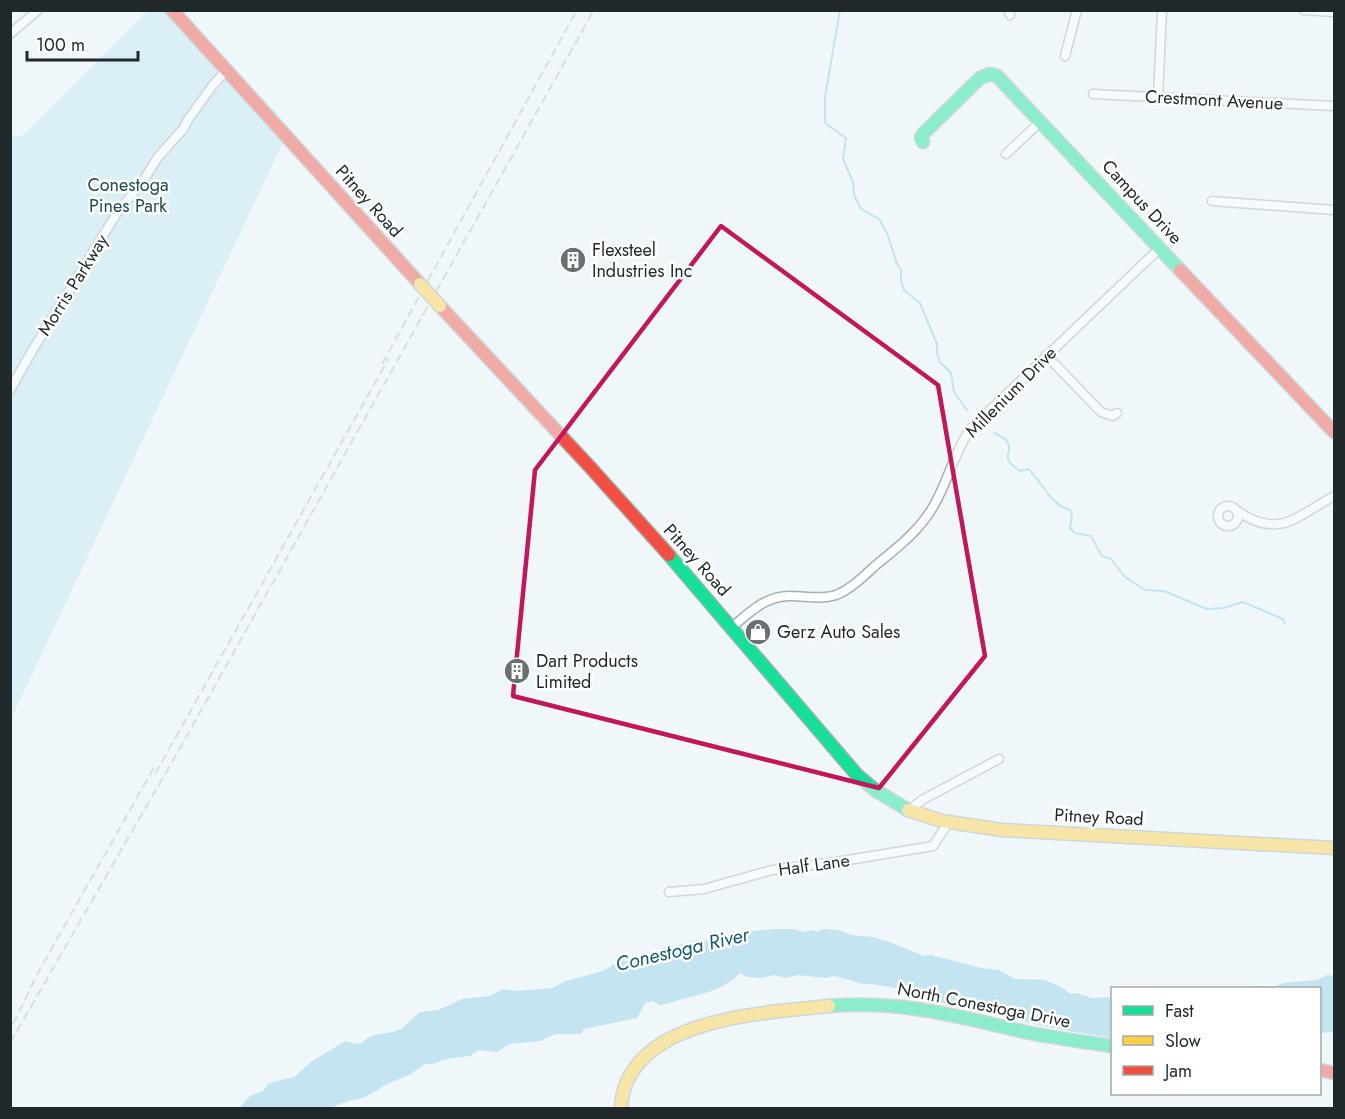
<svg xmlns="http://www.w3.org/2000/svg" width="1345" height="1119" font-family="Jost,sans-serif">
<style>
.green{fill:#c4e5f2}
.water{fill:#8ecce4}
.lines{fill:none;stroke-linecap:round;stroke-linejoin:round}
.stream{stroke:#8ecce4;stroke-width:2}
.street-casing{stroke:#a8afb2;stroke-width:11}
.fast-casing{stroke:#a8afb2;stroke-width:15}
.slow-casing{stroke:#a8afb2;stroke-width:15}
.jam-casing{stroke:#a8afb2;stroke-width:15}
.street{stroke:#fdfefe;stroke-width:8}
.fast{stroke:#16e098;stroke-width:12}
.slow{stroke:#ffcf43;stroke-width:12}
.jam{stroke:#f24e42;stroke-width:12}
.rail{stroke:#bfc1c3;stroke-width:2;stroke-dasharray:9 4.5;stroke-linecap:butt}
.slow-bridge-casing{stroke:#a8afb2;stroke-width:15;stroke-linecap:butt}
.slow-bridge{stroke:#ffcf43;stroke-width:12}
.marked{fill:none;stroke:#c2185b;stroke-width:4.5;stroke-linejoin:round}
.labels{text-anchor:middle;stroke-width:5;stroke-linejoin:round;paint-order:stroke}
.street-label{font-size:18px;fill:#1f282b;stroke:#fff}
.park-label{font-size:18px;fill:#224957;stroke:#fff}
.poi-label{font-size:18px;fill:#1f282b;stroke:#fff;text-anchor:start}
.water-label{font-size:20px;font-style:italic;fill:#155b71;stroke:#fff}
</style>
<rect width="100%" height="100%" fill="#eff7fa"/>
<!-- green -->
<polygon class="green" points="147,11 164,11 286,136 11,719 11,137 23,135"/>
<!-- water -->
<g class="water">
<path d="M 773,929 L 794,929 L 804,932 L 813,930 L 818,932 L 823,929 L 838,930 L 851,935 L 873,937 L 892,943 L 924,956 L 931,955 L 981,968 L 999,970 L 1015,979 L 1044,980 L 1057,985 L 1071,994 L 1077,993 L 1091,998 L 1112,997 L 1112,1038 L 1062,1030 L 1002,1017 L 977,1008 L 936,1002 L 911,991 L 872,984 L 863,984 L 835,976 L 826,978 L 798,975 L 786,978 L 775,975 L 760,978 L 748,977 L 740,973 C 720,994 692,995 666,1004 L 660,1005 L 652,1001 L 645,1003 L 637,1018 L 584,1029 L 581,1034 L 556,1034 L 540,1041 L 509,1044 L 497,1052 L 478,1050 L 470,1056 L 446,1059 L 432,1064 L 425,1064 L 409,1075 L 387,1084 L 365,1097 L 339,1104 L 331,1108 L 239,1108 L 250,1096 L 263,1091 L 269,1083 L 294,1077 L 312,1061 L 346,1041 L 355,1044 L 362,1043 L 366,1039 L 375,1035 L 392,1032 L 401,1029 L 420,1012 L 438,1010 L 462,999 L 489,996 L 503,989 L 517,991 L 552,988 L 566,981 L 603,971 L 620,961 L 639,961 L 663,955 L 681,944 L 700,940 L 721,943 L 734,941 L 742,932 Z"/>
<polygon points="1327,975 1334,976 1334,1032 1320,1033 1320,988 1241,988 1256,986 1274,987 1283,983 1316,980"/>
</g>
<g class="lines">
<!-- stream -->
<g class="stream">
<polyline points="840,10 825,97 825,123 846,138 843,159 853,182 854,195 861,209 879,219 887,233 897,264 901,269 901,281 904,290 920,303 937,344 937,353 940,362 951,373 954,392 967,410"/>
<path d="M 994,433 C 998,435 1004,438 1007,441 C 1015,453 997,456 1020,471 L 1028,469 C 1044,483 1048,503 1070,510 L 1072,515 L 1070,528 L 1075,533 L 1091,536 L 1102,556 L 1111,559 L 1125,577 L 1145,590 L 1164,591 L 1207,609 L 1224,608 L 1243,602 L 1283,619 L 1285,624"/>
</g>
<!-- street casing -->
<g class="street-casing">
<g id="street">
<polyline points="1008,10 1010,15"/>
<polyline points="1304,10 1334,12"/>
<polyline points="10,34 38,10"/>
<polyline points="1065,56 1077,10"/>
<polyline points="1093,94 1334,106"/>
<polyline points="1158,97 1162,10"/>
<polyline points="1006,154 1041,121"/>
<polyline points="1212,201 1334,210"/>
<polyline points="1046,355 1101,412 1113,416 1117,413"/>
<polyline points="10,390 32,351 117,213 143,181 158,157 184,128 187,121 213,85 227,70"/>
<circle cx="1228" cy="516" r="10"/>
<path d="M 1236,510 C 1278,540 1296,517 1334,496"/>
<path d="M 732,627 C 749,613 766,595 791,596 C 806,596 820,600 836,595 C 851,589 864,576 876,565 C 898,547 919,531 933,507 C 948,482 953,455 970,429 L 1161,247"/>
<polyline points="908,811 922,800 999,759"/>
<polyline points="669,892 704,889 772,870 836,862 933,846 948,823"/>
</g>
</g>
<!-- fast casing -->
<g class="fast-casing">
<g id="fast">
<polyline points="923,142 921,138 923,134 980,78 990,74 997,76 1180,270"/>
<polyline points="669,555 857,775 875,790 908,810"/>
<path d="M 829,1006 C 901,1000 957,1016 1025,1032 C 1054,1038 1083,1042 1112,1046"/>
</g>
</g>
<!-- slow casing -->
<g class="slow-casing">
<g id="slow">
<polyline points="908,810 942,821 1002,830 1334,848"/>
<path d="M 621,1108 C 626,1018 763,1013 829,1006"/>
</g>
</g>
<!-- jam casing -->
<g class="jam-casing">
<g id="jam">
<polyline points="172,10 420,284"/>
<polyline points="1180,270 1334,432"/>
<polyline points="440,306 590,467 669,555"/>
<polyline points="1320,1070 1334,1073"/>
</g>
</g>
<!-- street -->
<use href="#street" class="street"/>
<!-- fast -->
<use href="#fast" class="fast"/>
<!-- slow -->
<use href="#slow" class="slow"/>
<!-- jam -->
<use href="#jam" class="jam"/>
<!-- rail -->
<g class="rail">
<polyline points="382,364 577,10"/>
<polyline points="155,774 389,358"/>
<polyline points="13,1024 39,971 156,764"/>
<polyline points="10,1043 180,748 594,10"/>
</g>
<!-- slow-bridge casing -->
<g class="slow-bridge-casing">
<polyline id="slow-bridge" points="420,284 440,306"/>
</g>
<!-- slow-bridge -->
<use href="#slow-bridge" class="slow-bridge"/>
</g>
<!-- marked area -->
<path d="M0 0H1345V1119H0ZM 721,226 L 938,385 L 985,656 L 879,788 L 513,696 L 535,470 Z" fill="#eff7fa" fill-opacity=".55" fill-rule="evenodd"/>
<path class="marked" d="M 721,226 L 938,385 L 985,656 L 879,788 L 513,696 L 535,470 Z"/>
<!-- icons -->
<defs>
<g id="building-disc" transform="scale(1.35)"><circle r="9.5" fill="#687073" stroke="#fff"/><path d="M-4-6H4V6H1V3H-1V6H-4ZM-2.5-4.3h1.7v1.8h-1.7ZM.8-4.3h1.7v1.8H.8ZM-2.5-1h1.7V.8h-1.7ZM.8-1h1.7V.8H.8Z" fill="#fff"/></g>
<g id="shop-disc" transform="scale(1.35)"><circle r="9.5" fill="#687073" stroke="#fff"/><path d="M-5-2.5h2.3a2.7 3.5 0 0 1 5.4 0H5L5.5 6h-11ZM-1.5-2.5h3a1.5 2.3 0 0 0-3 0Z" fill="#fff"/></g>
</defs>
<g fill-rule="evenodd">
<use href="#building-disc" x="573" y="260"/>
<use href="#shop-disc" x="758" y="632"/>
<use href="#building-disc" x="517" y="671"/>
</g>
<g class="labels">
<!-- street labels -->
<g class="street-label">
<text transform="translate(1214 100) rotate(3)" y="6">Crestmont Avenue</text>
<text transform="translate(369 201) rotate(48)" y="6">Pitney Road</text>
<text transform="translate(1142 202) rotate(47)" y="6">Campus Drive</text>
<text transform="translate(73 285) rotate(-58)" y="6">Morris Parkway</text>
<text transform="translate(1011 392) rotate(-45)" y="6">Millenium Drive</text>
<text transform="translate(697 560) rotate(48)" y="6">Pitney Road</text>
<text transform="translate(1099 817) rotate(3)" y="6">Pitney Road</text>
<text transform="translate(814 865) rotate(-8)" y="6">Half Lane</text>
<text transform="translate(984 1005) rotate(11)" y="6">North Conestoga Drive</text>
</g>
<!-- park labels -->
<g class="park-label">
<text x="128" y="191">Conestoga<tspan x="128" dy="21">Pines Park</tspan></text>
</g>
<!-- poi labels -->
<g class="poi-label">
<text x="592" y="256">Flexsteel<tspan x="592" dy="21">Industries Inc</tspan></text>
<text x="777" y="638">Gerz Auto Sales</text>
<text x="536" y="667">Dart Products<tspan x="536" dy="21">Limited</tspan></text>
</g>
<!-- water labels -->
<g class="water-label">
<text transform="translate(682 949) rotate(-13)" y="7">Conestoga River</text>
</g>
</g>
<!-- border -->
<rect width="1345" height="1119" fill="none" stroke="#1f282b" stroke-width="24"/>
<!-- legend -->
<rect x="1111" y="987" width="210" height="108" fill="#ffffff" stroke="#a5a9aa" stroke-width="1.5"/>
<rect x="1123" y="1006" width="30" height="9" fill="#16e098" stroke="#a5a9aa" stroke-width="1.5"/>
<text x="1165" y="1017" font-size="18" fill="#1f282b">Fast</text>
<rect x="1123" y="1036" width="30" height="9" fill="#ffcf43" stroke="#a5a9aa" stroke-width="1.5"/>
<text x="1165" y="1047" font-size="18" fill="#1f282b">Slow</text>
<rect x="1123" y="1066" width="30" height="9" fill="#f24e42" stroke="#a5a9aa" stroke-width="1.5"/>
<text x="1165" y="1077" font-size="18" fill="#1f282b">Jam</text>
<!-- scale -->
<path d="M27 51v9h111v-9" fill="none" stroke="#1f282b" stroke-width="3"/>
<text x="36" y="51" font-size="18" fill="#1f282b" stroke="#ffffff" stroke-width="4.5" paint-order="stroke">100 m</text>
</svg>
